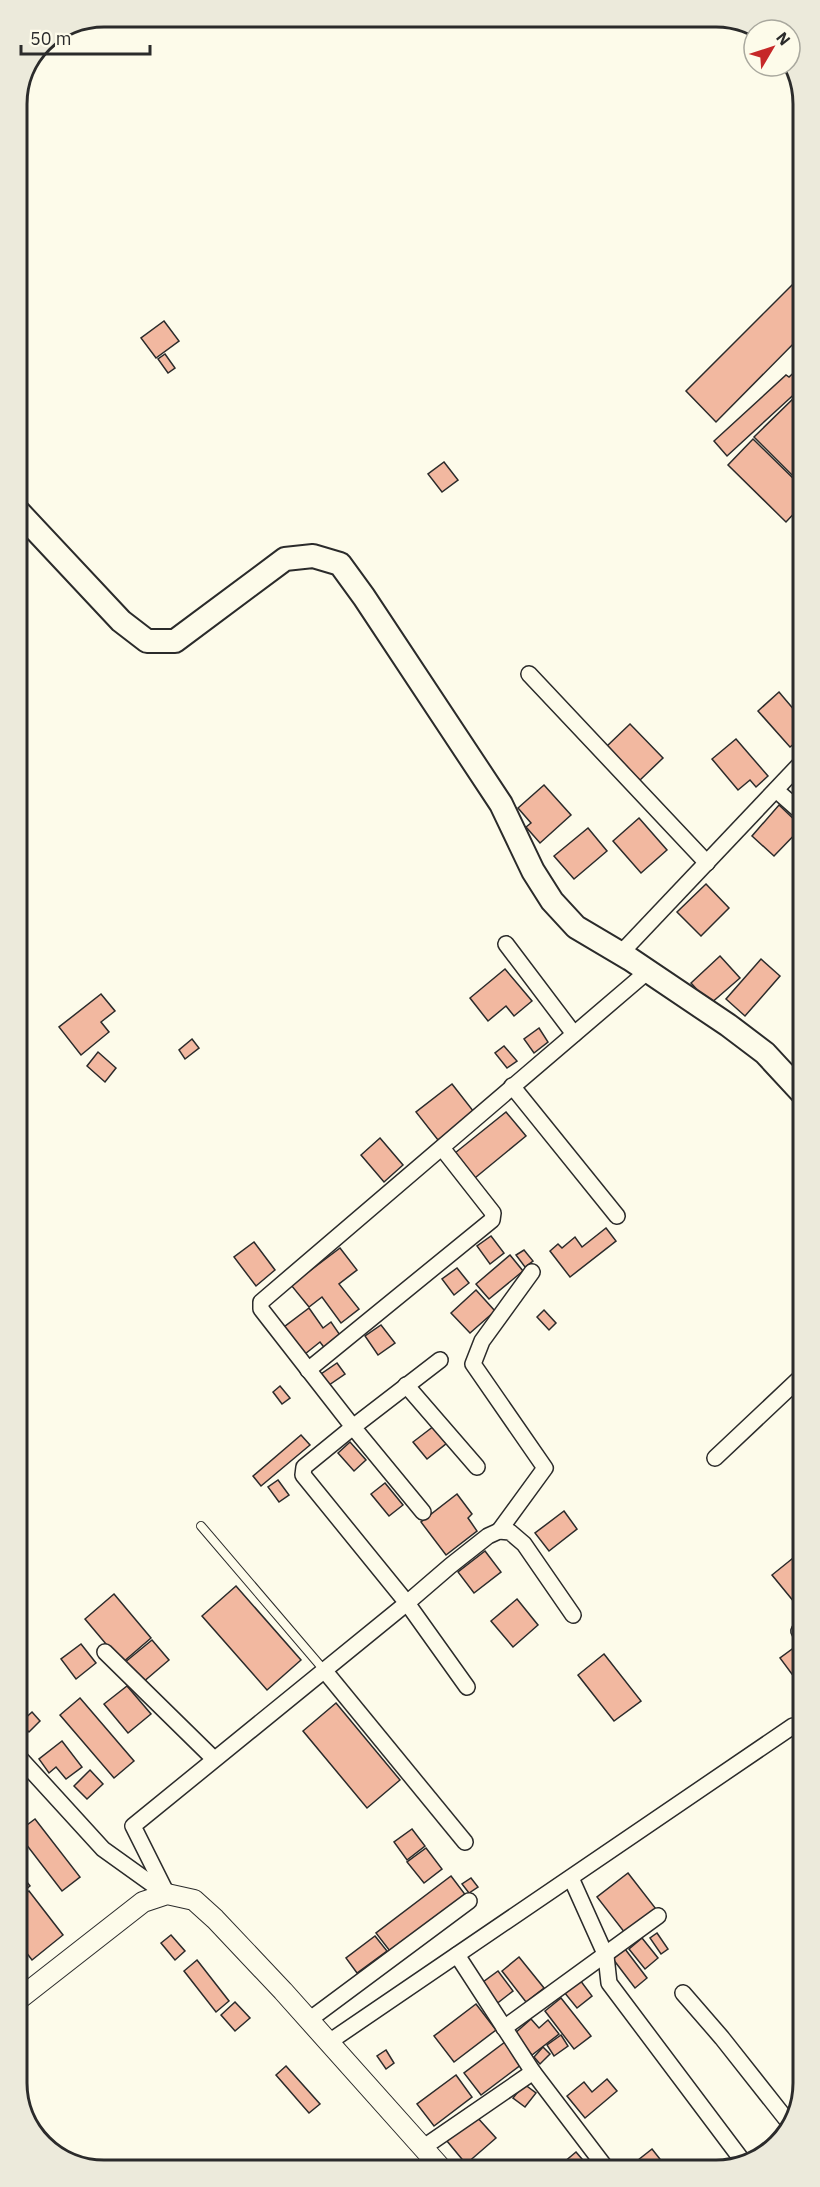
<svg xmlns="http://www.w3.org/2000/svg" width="820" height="2187" font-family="'IBM Plex Sans',sans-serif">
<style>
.building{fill:#f2b8a0;stroke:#2b2b2b;stroke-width:1.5}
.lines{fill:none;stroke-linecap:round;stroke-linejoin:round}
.service-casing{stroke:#2b2b2b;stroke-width:10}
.minor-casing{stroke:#2b2b2b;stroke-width:18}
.tertiary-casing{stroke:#2b2b2b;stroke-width:22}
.secondary-casing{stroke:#2b2b2b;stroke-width:26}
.service{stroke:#fdfbea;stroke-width:8}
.minor{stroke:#fdfbea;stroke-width:15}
.tertiary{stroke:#fdfbea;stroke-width:20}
.secondary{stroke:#fdfbea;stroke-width:22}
.rim{fill:none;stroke:#2b2b2b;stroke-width:3}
</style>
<rect width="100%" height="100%" fill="#fdfbea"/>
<!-- building -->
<g class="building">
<polygon points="792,285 801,294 801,336 716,422 686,391"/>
<polygon points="164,321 179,341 156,358 141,338"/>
<polygon points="165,354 175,368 168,373 158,359"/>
<polygon points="801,366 801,388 727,456 714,441 786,375 789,377"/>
<polygon points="801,391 801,484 754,437"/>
<polygon points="753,439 801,486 801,506 786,522 728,465"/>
<polygon points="444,462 458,480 442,492 428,474"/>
<polygon points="779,692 801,718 801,738 790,747 758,711"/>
<polygon points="630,724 663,758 639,781 606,747"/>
<polygon points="736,739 768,776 756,787 750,780 738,790 712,759"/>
<polygon points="544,785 571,815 540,843 526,827 531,823 518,808"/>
<polygon points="779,805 802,827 774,856 752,836"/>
<polygon points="639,818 667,850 641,873 613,841"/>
<polygon points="588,828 607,851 574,879 554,856"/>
<polygon points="706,884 729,908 701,936 677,912"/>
<polygon points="720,956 740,978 710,1004 691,983"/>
<polygon points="761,959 780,976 745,1016 726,999"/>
<polygon points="505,969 532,1001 514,1016 506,1006 488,1021 470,998"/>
<polygon points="101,994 115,1011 101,1022 109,1032 81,1055 59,1027"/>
<polygon points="539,1028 548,1042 534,1053 524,1039"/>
<polygon points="192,1039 199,1048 185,1059 179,1050"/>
<polygon points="504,1046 517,1061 507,1068 495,1053"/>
<polygon points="98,1052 116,1068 105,1082 87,1066"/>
<polygon points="452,1084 474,1112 438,1140 416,1112"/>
<polygon points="506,1112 526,1136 470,1182 450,1157"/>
<polygon points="380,1138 403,1165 384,1182 361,1155"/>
<polygon points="606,1228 616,1241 570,1277 550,1251 558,1244 562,1248 575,1237 582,1247"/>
<polygon points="491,1236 504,1253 490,1264 477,1246"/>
<polygon points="254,1242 275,1270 256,1286 234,1257"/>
<polygon points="340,1248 357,1270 339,1284 359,1309 341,1323 322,1297 309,1307 291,1285"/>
<polygon points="524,1250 533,1261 525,1267 516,1255"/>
<polygon points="510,1255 523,1271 489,1299 476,1284"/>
<polygon points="457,1268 469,1283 454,1295 442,1279"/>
<polygon points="476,1290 495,1311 470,1333 451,1313"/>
<polygon points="309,1308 323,1328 331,1322 342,1338 326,1350 320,1342 305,1354 284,1327"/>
<polygon points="544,1310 556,1323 549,1330 537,1317"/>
<polygon points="381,1325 395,1343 378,1355 365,1336"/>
<polygon points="337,1363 345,1374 329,1385 321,1374"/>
<polygon points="280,1386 290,1398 282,1404 273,1392"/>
<polygon points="434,1426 447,1443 427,1459 413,1442"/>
<polygon points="301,1435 310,1445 261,1486 253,1476"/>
<polygon points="350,1442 366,1460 354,1471 338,1453"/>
<polygon points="278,1480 289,1495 279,1502 268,1487"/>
<polygon points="385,1483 403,1505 389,1516 371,1494"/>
<polygon points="457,1494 472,1514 468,1518 477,1531 446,1555 421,1522"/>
<polygon points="564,1511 577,1529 549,1551 535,1533"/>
<polygon points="803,1550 803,1605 799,1608 772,1575"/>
<polygon points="485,1551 501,1572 474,1593 458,1572"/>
<polygon points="236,1586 301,1660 267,1690 202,1616"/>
<polygon points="114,1594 151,1638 122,1663 85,1619"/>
<polygon points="517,1599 538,1625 513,1647 491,1621"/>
<polygon points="152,1640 169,1660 142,1683 124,1663"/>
<polygon points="81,1644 96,1663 76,1679 61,1659"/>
<polygon points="799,1644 803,1649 803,1689 780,1658"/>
<polygon points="604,1654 641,1701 614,1721 578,1675"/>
<polygon points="127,1686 151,1714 128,1733 104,1704"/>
<polygon points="80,1698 134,1761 114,1778 60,1715"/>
<polygon points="336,1703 400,1780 367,1808 303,1731"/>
<polygon points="32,1712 40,1721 29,1732 20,1723"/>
<polygon points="62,1741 82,1767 66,1779 56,1767 49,1773 39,1759"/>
<polygon points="90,1770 103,1784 87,1799 74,1786"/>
<polygon points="35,1819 80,1877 62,1891 19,1835 19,1831"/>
<polygon points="412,1829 425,1846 407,1860 394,1842"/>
<polygon points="426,1848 442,1869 424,1883 407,1862"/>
<polygon points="19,1872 30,1886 19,1895"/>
<polygon points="628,1873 656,1909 625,1933 597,1897"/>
<polygon points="451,1876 467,1897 393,1955 376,1933"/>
<polygon points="471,1878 478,1887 469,1893 462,1884"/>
<polygon points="29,1891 63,1935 32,1960 19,1943 19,1898"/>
<polygon points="657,1933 668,1949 661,1954 650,1938"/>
<polygon points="171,1935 185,1951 175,1960 161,1943"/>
<polygon points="375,1936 387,1951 357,1973 346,1958"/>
<polygon points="642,1938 658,1958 645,1969 629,1949"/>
<polygon points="625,1949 647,1978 635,1988 613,1959"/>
<polygon points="519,1957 544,1988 526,2002 502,1971"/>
<polygon points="197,1960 229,2001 216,2012 184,1971"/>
<polygon points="498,1971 513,1991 495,2005 479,1985"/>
<polygon points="580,1980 592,1996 577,2008 564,1992"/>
<polygon points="561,1998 591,2036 574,2049 545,2011"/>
<polygon points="235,2002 250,2018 235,2031 221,2015"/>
<polygon points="476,2004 496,2030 454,2062 434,2036"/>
<polygon points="531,2019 539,2028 548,2020 559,2034 532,2055 514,2034"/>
<polygon points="561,2035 568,2046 554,2056 547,2045"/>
<polygon points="505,2042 522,2064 481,2095 464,2073"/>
<polygon points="543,2047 550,2054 540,2064 534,2057"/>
<polygon points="386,2050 394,2063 386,2069 377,2056"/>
<polygon points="286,2066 320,2104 309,2113 276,2075"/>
<polygon points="456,2075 472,2097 434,2126 417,2104"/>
<polygon points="607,2079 617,2091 585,2118 567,2096 584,2082 592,2092"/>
<polygon points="524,2084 536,2093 525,2107 513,2098"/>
<polygon points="476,2116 496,2138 466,2164 447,2141"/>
<polygon points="652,2149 667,2168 628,2168"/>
<polygon points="576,2152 588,2166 586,2168 557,2168"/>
</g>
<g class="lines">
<!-- service casing -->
<g class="service-casing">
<polyline id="service" points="201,1526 324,1670"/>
</g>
<!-- minor casing -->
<g class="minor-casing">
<g id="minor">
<polyline points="529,674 707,863"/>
<polyline points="776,790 802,813"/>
<polyline points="506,944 574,1034"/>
<polyline points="621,953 801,763"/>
<polyline points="512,1086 617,1216"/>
<polyline points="308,1370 492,1220 493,1213 442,1148"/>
<polyline points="406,1385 477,1467"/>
<polyline points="715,1458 802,1376"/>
<polyline points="423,1512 353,1427 440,1360"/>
<polyline points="499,1531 545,1468 473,1364 482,1341 532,1272"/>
<polyline points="799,1631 803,1628"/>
<polyline points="105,1652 214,1759"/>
<polyline points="324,1670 465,1842"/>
<polyline points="467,1687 407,1603 450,1566 488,1536 499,1531 510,1532 524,1544 573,1615"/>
<polyline points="19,1757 103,1849 163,1892"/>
<polyline points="571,1878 606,1956 609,1983 745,2164"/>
<polyline points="167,1894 133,1826 407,1603 303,1475 304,1467 353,1427 261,1309 261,1302 648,971"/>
<polyline points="457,1955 533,2072 606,2168"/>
<polyline points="683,1993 722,2038 790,2124"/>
<polyline points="309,2020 469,1901"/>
<polyline points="504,2028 658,1916"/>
<polyline points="329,2042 793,1726"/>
<polyline points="424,2147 533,2072"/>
</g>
</g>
<!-- tertiary casing -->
<g class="tertiary-casing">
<polyline id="tertiary" points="19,1999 143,1902 167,1894 194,1900 215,1919 283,1991 442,2169"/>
</g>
<!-- secondary casing -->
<g class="secondary-casing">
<polyline id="secondary" points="17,510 121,621 147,641 175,641 285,559 313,556 340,564 364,597 501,804 533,871 552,901 576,927 630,959 728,1025 765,1053 802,1093"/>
</g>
<!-- service -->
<use href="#service" class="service"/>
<!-- minor -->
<use href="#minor" class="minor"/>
<!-- tertiary -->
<use href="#tertiary" class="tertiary"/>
<!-- secondary -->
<use href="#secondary" class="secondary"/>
</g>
<!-- crop -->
<path d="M0 0H820V2187H0ZM104 27H716A77 77 0 0 1 793 104V2083A77 77 0 0 1 716 2160H104A77 77 0 0 1 27 2083V104A77 77 0 0 1 104 27Z" fill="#eceadb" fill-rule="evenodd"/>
<path class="rim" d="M104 27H716A77 77 0 0 1 793 104V2083A77 77 0 0 1 716 2160H104A77 77 0 0 1 27 2083V104A77 77 0 0 1 104 27Z"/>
<!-- north arrow -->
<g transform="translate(772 48) rotate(51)"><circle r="28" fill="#fdfbea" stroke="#a9a89e" stroke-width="1.5"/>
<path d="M0-4.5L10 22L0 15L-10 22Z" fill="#c62828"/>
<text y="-9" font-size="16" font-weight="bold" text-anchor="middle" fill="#2b2b2b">N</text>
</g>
<!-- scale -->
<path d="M21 45v9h129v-9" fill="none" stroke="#2b2b2b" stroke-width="3"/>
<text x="30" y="45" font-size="18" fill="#2b2b2b" stroke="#fdfbea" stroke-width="4.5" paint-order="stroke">50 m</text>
</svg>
